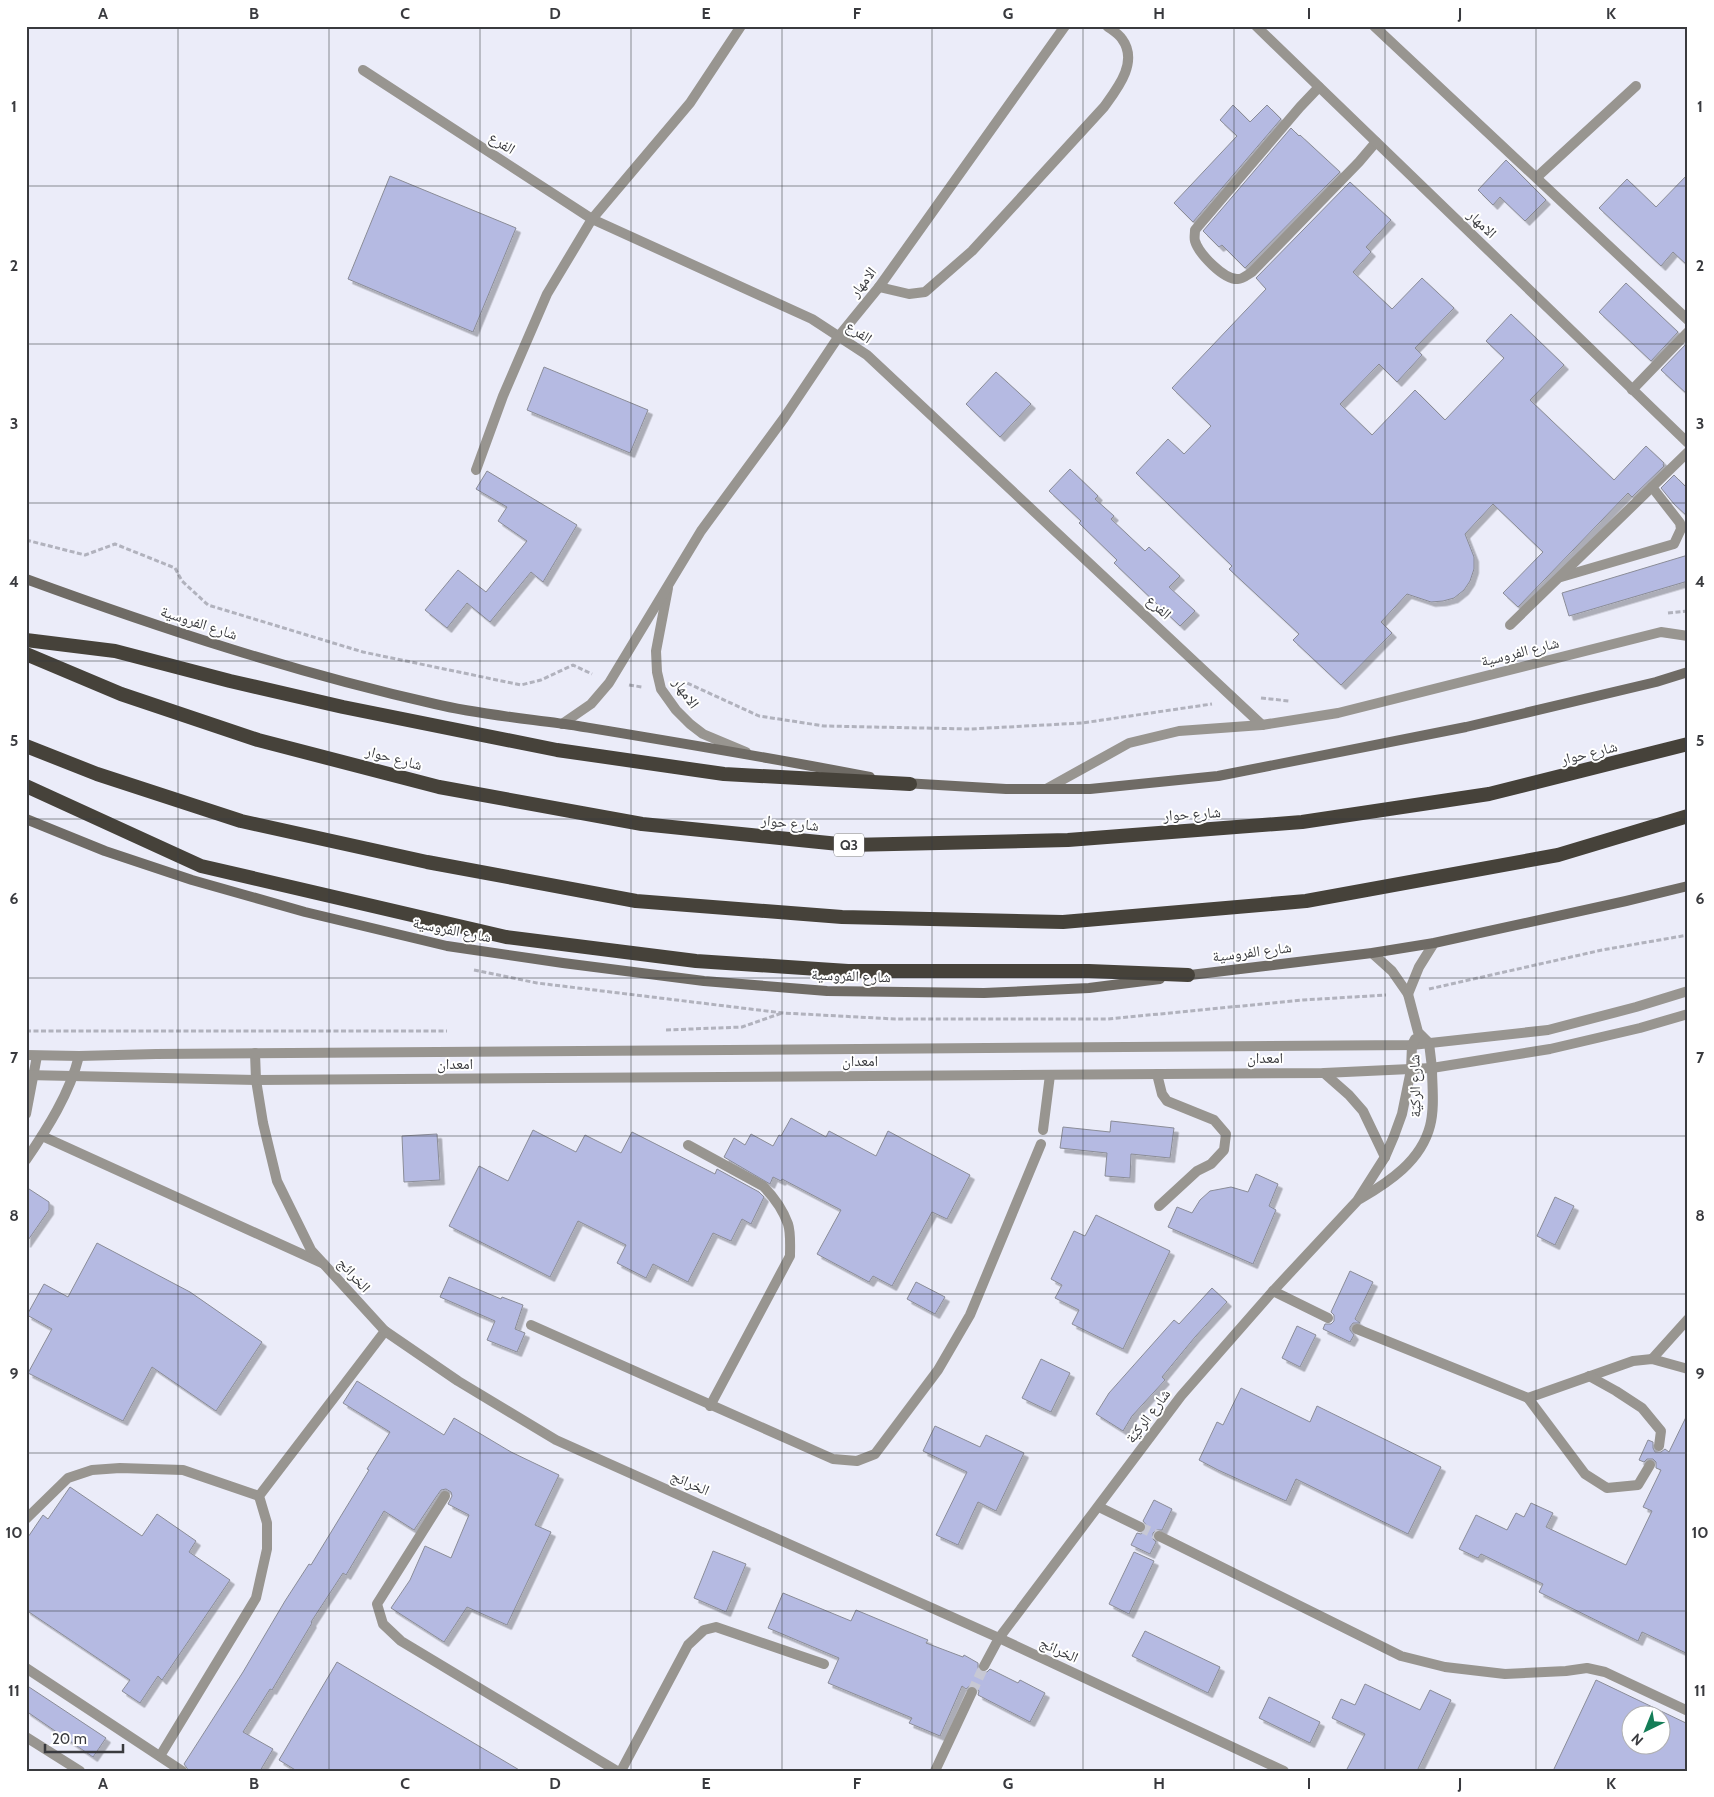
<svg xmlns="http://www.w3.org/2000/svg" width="1714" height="1797" font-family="Cabin,'Noto Naskh Arabic',sans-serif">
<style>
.building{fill:#b5bae2;stroke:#8a8c97;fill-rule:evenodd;filter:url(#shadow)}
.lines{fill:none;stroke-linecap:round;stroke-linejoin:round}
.minor-tunnel{stroke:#c7c8d4;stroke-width:10;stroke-dasharray:10 5;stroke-linecap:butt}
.path{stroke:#b1b2bd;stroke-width:3;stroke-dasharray:5 2.5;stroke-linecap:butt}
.service{stroke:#989590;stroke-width:10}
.minor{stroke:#989590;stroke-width:10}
.tertiary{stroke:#989590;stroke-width:10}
.secondary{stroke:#6f6b65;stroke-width:10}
.trunk{stroke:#46423a;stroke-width:14}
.grid{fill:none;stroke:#393a3e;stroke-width:1;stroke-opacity:0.55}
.labels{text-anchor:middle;stroke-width:4;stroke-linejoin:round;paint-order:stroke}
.shield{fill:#fff;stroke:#747578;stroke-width:1}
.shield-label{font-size:14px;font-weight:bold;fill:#393a3e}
.street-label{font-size:15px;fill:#393a3e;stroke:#fff}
.neatline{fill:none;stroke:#393a3e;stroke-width:2}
.grid-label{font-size:16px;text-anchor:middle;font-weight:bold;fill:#393a3e}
</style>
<defs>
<filter id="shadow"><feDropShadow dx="4.5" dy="4.5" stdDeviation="0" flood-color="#0004"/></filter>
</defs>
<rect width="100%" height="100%" fill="#ebecf9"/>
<!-- building -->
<g class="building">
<polygon points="1233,105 1250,122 1267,105 1281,119 1193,222 1174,203 1237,136 1220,120"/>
<polygon points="1291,128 1299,136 1300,135 1340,172 1245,268 1222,245 1219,247 1203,231"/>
<polygon points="1506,160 1546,200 1525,221 1500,197 1493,205 1478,190"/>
<polygon points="1688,174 1688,266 1673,252 1661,266 1599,208 1627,179 1656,207"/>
<polygon points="390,176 516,228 473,332 348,279"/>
<polygon points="1350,182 1391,220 1366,247 1371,252 1353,272 1392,309 1422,278 1454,308 1415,348 1422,355 1397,382 1379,364 1340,404 1372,435 1415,390 1445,420 1504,358 1486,341 1511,314 1564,365 1530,400 1614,480 1646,446 1664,463 1663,465 1664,466 1632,497 1628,493 1518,607 1503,593 1543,552 1493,504 1465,534 1474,557 1474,569 1470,581 1464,590 1454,598 1443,601 1431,602 1407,594 1381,622 1392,633 1341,685 1293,640 1299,634 1229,569 1232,566 1136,473 1168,439 1184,454 1211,426 1172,388 1266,289 1256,278"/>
<polygon points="1626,283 1678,332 1651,361 1599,312"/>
<polygon points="1688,342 1688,395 1661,370"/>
<polygon points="544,367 648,410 630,453 527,410"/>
<polygon points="996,372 1031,404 1000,437 966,404"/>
<polygon points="1070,469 1098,496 1095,499 1114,516 1111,519 1145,551 1149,547 1180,576 1169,587 1195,611 1180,626 1114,563 1117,560 1079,523 1081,521 1049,491"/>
<polygon points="487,471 577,525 543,582 531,572 490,622 467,603 447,628 425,610 458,570 486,592 527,541 498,521 507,507 476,489"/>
<polygon points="1674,475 1688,489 1688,517 1674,504 1661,488"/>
<polygon points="1688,555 1688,581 1569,616 1562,593"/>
<polygon points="791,1118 826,1137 829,1131 876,1156 888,1131 970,1175 947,1219 932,1212 892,1286 873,1276 869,1282 817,1254 841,1210 782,1179 781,1181 773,1177 770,1184 724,1157 734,1138 745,1145 751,1134 773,1146 779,1135 781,1136"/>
<polygon points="1111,1121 1174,1128 1170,1158 1131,1154 1130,1178 1105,1176 1107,1153 1060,1148 1063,1127 1110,1132"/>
<polygon points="533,1130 576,1152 585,1135 621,1153 632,1132 715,1174 717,1169 759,1192 764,1197 751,1224 742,1219 731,1241 713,1233 688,1282 653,1264 646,1278 617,1263 626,1245 578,1221 550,1277 449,1226 479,1166 508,1181"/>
<polygon points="437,1134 440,1180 404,1182 402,1136"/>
<polygon points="1256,1174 1278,1184 1269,1206 1276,1210 1253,1264 1168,1227 1177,1207 1192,1213 1200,1200 1210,1191 1231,1187 1248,1192"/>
<polygon points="26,1187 49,1202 49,1210 26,1243"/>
<polygon points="1555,1197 1574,1206 1555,1245 1537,1236"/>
<polygon points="1096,1215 1170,1251 1123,1349 1072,1324 1079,1310 1055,1298 1062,1285 1051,1279 1074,1231 1085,1236"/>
<polygon points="97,1243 190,1292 262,1342 216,1411 152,1367 123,1421 28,1373 52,1329 27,1315 44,1284 68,1297"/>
<polygon points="1350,1271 1373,1282 1355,1319 1360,1323 1353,1323 1350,1327 1350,1330 1354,1335 1350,1342 1323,1329 1325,1324 1331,1324 1334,1321 1334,1315 1331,1312"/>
<polygon points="449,1277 501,1299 502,1297 523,1305 515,1329 525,1333 517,1352 487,1340 495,1321 440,1297"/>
<polygon points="916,1282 945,1297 935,1314 907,1299"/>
<polygon points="1212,1288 1227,1302 1195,1337 1162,1377 1165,1380 1132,1416 1123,1431 1096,1414 1109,1393 1174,1320 1179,1324"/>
<polygon points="1297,1326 1316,1335 1300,1367 1282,1358"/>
<polygon points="1041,1359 1070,1373 1051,1412 1022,1398"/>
<polygon points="357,1381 444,1435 454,1418 511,1452 559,1475 535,1525 551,1532 507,1625 467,1607 444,1642 391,1608 410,1580 425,1546 451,1558 469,1515 448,1504 452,1496 451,1492 446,1489 441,1490 436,1497 414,1530 384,1511 346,1575 343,1573 311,1622 312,1623 272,1690 270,1689 243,1732 273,1749 260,1771 189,1771 184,1764 243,1672 285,1601 309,1564 311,1565 369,1470 367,1469 390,1432 343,1403"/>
<polygon points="1241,1388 1310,1422 1317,1406 1441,1467 1408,1534 1296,1479 1286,1501 1218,1470 1199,1460 1217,1422 1223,1425"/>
<polygon points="1688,1413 1688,1654 1642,1632 1638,1641 1539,1592 1543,1584 1481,1554 1478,1558 1459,1549 1476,1515 1507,1530 1516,1513 1524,1517 1531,1503 1553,1513 1546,1527 1626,1565 1652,1511 1643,1507 1661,1470 1656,1468 1656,1462 1653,1459 1647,1459 1644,1462 1639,1460 1648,1440 1653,1442 1653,1448 1655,1452 1661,1452 1665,1449 1669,1452"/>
<polygon points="935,1426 980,1447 986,1435 1024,1453 996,1511 978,1502 958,1545 936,1535 967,1472 923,1451"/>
<polygon points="70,1487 142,1536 157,1514 196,1541 189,1552 230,1580 162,1680 158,1676 140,1703 122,1691 130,1680 26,1610 26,1540 43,1515 48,1519"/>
<polygon points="1154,1500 1172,1509 1162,1530 1156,1530 1153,1533 1153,1539 1156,1542 1150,1554 1131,1545 1137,1533 1141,1534 1146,1530 1147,1526 1143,1521"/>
<polygon points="713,1551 746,1564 726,1612 694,1598"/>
<polygon points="1134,1552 1154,1561 1129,1614 1109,1604"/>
<polygon points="783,1593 851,1621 856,1610 928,1640 926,1643 963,1657 964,1655 978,1663 978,1669 981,1672 987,1672 990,1669 1018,1683 1020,1680 1045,1693 1030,1722 978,1695 979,1691 975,1686 971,1685 966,1689 962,1686 940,1736 909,1723 912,1718 828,1683 839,1658 768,1628"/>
<polygon points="1145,1631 1220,1667 1208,1693 1132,1656"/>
<polygon points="337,1662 521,1771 297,1771 279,1760"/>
<path d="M 1596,1680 L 1688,1724 L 1688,1771 L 1553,1771 ZM 1632,1714 L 1662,1714 L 1662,1744 L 1632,1744 Z"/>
<polygon points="1365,1684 1420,1710 1430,1690 1451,1700 1417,1771 1346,1771 1365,1734 1332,1718 1341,1699 1355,1705"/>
<polygon points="26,1685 106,1738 93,1757 26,1711"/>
<polygon points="1269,1697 1320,1722 1310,1743 1259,1718"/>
</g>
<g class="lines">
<!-- minor-tunnel -->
<g class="minor-tunnel">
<polyline points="1140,1527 1159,1536"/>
<polyline points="972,1692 984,1666"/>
</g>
<!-- path -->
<g class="path">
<polyline points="26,540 85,555 115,544 175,568 182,581 208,605 363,652 521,685 541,680 573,665 592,674"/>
<polyline points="1668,613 1688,611"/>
<polyline points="629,685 642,687"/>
<polyline points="680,685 687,683 759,716 824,726 970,729 1082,723 1212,704"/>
<polyline points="1261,698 1289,701"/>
<polyline points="474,970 537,983 783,1013 895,1019 1108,1019 1303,1000 1386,995"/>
<polyline points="1429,989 1602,950 1688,935"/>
<polyline points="666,1030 742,1027 782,1013"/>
<polyline points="26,1031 447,1031"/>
</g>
<!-- service -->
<g class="service">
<path d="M 1319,87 L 1300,107 L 1195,230 C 1195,234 1194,238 1195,241 C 1199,254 1224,280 1238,279 C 1243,279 1247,275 1252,272 L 1359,162 L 1376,142"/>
<path d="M 879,287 L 909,294 L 925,292 L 972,251 L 1104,107 C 1117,89 1139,62 1122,39 C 1119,34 1112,30 1107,26"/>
<polyline points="1561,577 1674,544 1681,529 1680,523 1652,487"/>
<polyline points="1510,625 1688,452"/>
<polyline points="1157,1074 1162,1094 1167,1101 1214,1120 1226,1134 1224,1150 1211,1164 1197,1171 1159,1206"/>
<polyline points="42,1136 324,1264"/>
<polyline points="1273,1291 1328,1318"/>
<polyline points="1357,1329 1528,1398 1633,1361 1652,1359 1688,1369"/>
<polyline points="1652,1359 1688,1319"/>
<polyline points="1589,1376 1616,1391 1642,1408 1661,1431 1659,1446"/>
<polyline points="1528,1398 1585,1474 1607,1488 1638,1485 1650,1465"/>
<polyline points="26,1519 68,1478 92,1470 120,1468 183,1470 259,1496"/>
<polyline points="26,1668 182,1771"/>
<polyline points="160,1756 256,1598 267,1549 267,1523 259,1496 385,1331"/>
<polyline points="621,1771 688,1645 704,1630 716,1627 824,1664"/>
</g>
<!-- minor -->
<g class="minor">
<polyline points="1256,26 1688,443"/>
<polyline points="1374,26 1688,320"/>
<polyline points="363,70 592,219 812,319 867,355 1262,725"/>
<polyline points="1537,177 1636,86"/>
<polyline points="1632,390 1688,332"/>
<polyline points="476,470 503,396 547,294 592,219 690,103 741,26"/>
<polyline points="668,588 656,651 657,672 661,689 676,710 690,724 703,734 746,752"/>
<polyline points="562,724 591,704 609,683 701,531 784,418 839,336 879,287 1065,26"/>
<polyline points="1046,789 1129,743 1179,731 1262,725 1338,713 1661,632 1688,636"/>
<polyline points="255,1053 256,1080 263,1123 277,1181 311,1250 385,1331 458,1381 556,1440 999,1638 1284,1771"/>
<polyline points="26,1114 37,1056"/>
<polyline points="1043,1130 1050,1075"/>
<path d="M 688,1145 L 763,1186 C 773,1196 783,1210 788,1224 C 791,1233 790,1246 790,1256 L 710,1406"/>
<path d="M 26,1160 C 47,1129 70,1093 79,1056"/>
<path d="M 1360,1199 C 1389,1182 1421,1161 1430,1126 C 1435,1107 1432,1086 1432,1068"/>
<polyline points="531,1325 833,1459 857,1461 875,1454 938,1370 970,1315 1041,1144"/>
<polyline points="445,1496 377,1604 383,1624 401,1641 617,1771"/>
<polyline points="1099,1507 1140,1527"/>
<polyline points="1159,1536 1401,1656 1445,1667 1505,1674 1566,1671 1587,1668 1605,1672 1688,1711"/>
<polyline points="984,1666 999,1638 1181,1396 1273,1291 1357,1201 1385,1157 1394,1136 1402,1114 1411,1070"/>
<polyline points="26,1737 80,1771"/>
<polyline points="935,1771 972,1692"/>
</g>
<!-- tertiary -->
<g class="tertiary">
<polyline points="1372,953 1392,971 1408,994 1418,1032 1429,1043 1432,1068"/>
<polyline points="1408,994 1419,967 1434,943"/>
<polyline points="26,1055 79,1056 156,1054 1412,1045 1548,1030 1636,1007 1688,991"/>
<polyline points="1411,1070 1412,1045 1415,1039"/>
<polyline points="1324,1073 1349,1095 1363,1111 1385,1157"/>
<polyline points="26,1075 256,1080 1324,1073 1432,1068 1550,1049 1640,1028 1688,1014"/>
</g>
<!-- secondary -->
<g class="secondary">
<path d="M 26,579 C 160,628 296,673 435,704 C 481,715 531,719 578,726 C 675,742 773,758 870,777"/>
<polyline points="904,783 1006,789 1090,789 1218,776 1466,727 1656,682 1688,672"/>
<polyline points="26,819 105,851 192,880 305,912 447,946 563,963 704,981 827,991 984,993 1089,988 1160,979"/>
<polyline points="1182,976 1372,953 1434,943 1626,901 1688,886"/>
</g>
<!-- trunk -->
<g class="trunk">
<polyline points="26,640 115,651 230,681 343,707 557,750 724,774 910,784"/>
<polyline points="26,654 121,694 258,740 439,787 642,824 849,845 1068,840 1302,822 1489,794 1688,744"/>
<polyline points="26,746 97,774 241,821 427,862 636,901 842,917 1063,922 1306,901 1558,855 1688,816"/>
<polyline points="26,786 201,866 506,937 696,961 848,971 1089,971 1188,975"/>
</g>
</g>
<!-- grid -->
<path class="grid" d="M 178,26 L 178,1771M 329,26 L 329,1771M 480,26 L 480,1771M 631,26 L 631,1771M 782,26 L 782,1771M 932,26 L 932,1771M 1083,26 L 1083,1771M 1234,26 L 1234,1771M 1385,26 L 1385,1771M 1536,26 L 1536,1771M 26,186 L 1688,186M 26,344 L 1688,344M 26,503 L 1688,503M 26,661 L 1688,661M 26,819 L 1688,819M 26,978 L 1688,978M 26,1136 L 1688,1136M 26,1294 L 1688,1294M 26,1453 L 1688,1453M 26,1611 L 1688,1611"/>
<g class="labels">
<!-- shield labels -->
<rect class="shield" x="834" y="833.5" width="30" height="23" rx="4"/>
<g class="shield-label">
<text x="849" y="850">Q3</text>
</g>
<!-- street labels -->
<g class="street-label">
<text transform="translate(502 143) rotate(33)" y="5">الفرع</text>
<text transform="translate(1482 224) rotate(44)" y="5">الامهار</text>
<text transform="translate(863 282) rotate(-52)" y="5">الامهار</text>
<text transform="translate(859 332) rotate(34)" y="5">الفرع</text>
<text transform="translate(1159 607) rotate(43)" y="5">الفرع</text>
<text transform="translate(199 623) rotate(18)" y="5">شارع الفروسية</text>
<text transform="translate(1520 652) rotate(-14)" y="5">شارع الفروسية</text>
<text transform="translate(686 693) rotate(55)" y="5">الامهار</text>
<text transform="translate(1589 753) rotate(-14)" y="5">شارع حوار</text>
<text transform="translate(394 758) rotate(15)" y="5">شارع حوار</text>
<text transform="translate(1192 814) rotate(-4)" y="5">شارع حوار</text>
<text transform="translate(790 823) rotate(6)" y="5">شارع حوار</text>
<text transform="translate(452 930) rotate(11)" y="5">شارع الفروسية</text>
<text transform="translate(1252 952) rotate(-7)" y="5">شارع الفروسية</text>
<text transform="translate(851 976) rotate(2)" y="5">شارع الفروسية</text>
<text x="1265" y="1063">امعدان</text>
<text x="860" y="1066">امعدان</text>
<text x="455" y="1069">امعدان</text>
<text transform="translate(1415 1086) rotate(-91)" y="5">شارع الركيّة</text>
<text transform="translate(354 1275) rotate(48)" y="5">الخرائج</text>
<text transform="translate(1148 1416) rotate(-53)" y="5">شارع الركيّة</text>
<text transform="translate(690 1483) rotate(24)" y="5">الخرائج</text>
<text transform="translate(1059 1650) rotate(25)" y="5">الخرائج</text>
</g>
</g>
<!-- border -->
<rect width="1714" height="1797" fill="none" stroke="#ffffff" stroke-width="55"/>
<!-- north arrow -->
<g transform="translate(1646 1730) rotate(223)"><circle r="24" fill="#ffffff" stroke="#b0b0b2"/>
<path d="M0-4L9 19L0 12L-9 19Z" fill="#147d57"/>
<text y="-8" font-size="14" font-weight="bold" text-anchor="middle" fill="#393a3e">N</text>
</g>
<!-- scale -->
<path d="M45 1744v8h78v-8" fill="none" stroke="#393a3e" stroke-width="2.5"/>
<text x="52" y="1744" font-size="15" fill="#393a3e" stroke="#ffffff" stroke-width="4" paint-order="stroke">20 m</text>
<rect x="28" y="28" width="1658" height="1742" class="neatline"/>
<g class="grid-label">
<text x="103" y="19">A</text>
<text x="254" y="19">B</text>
<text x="405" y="19">C</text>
<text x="555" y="19">D</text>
<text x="706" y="19">E</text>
<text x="857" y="19">F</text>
<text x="1008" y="19">G</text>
<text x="1159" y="19">H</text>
<text x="1309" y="19">I</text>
<text x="1460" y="19">J</text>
<text x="1611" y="19">K</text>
<text x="14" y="112">1</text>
<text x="1700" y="112">1</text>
<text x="14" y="271">2</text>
<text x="1700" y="271">2</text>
<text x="14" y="429">3</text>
<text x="1700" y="429">3</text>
<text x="14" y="587">4</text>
<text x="1700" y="587">4</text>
<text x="14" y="746">5</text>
<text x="1700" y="746">5</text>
<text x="14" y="904">6</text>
<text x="1700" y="904">6</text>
<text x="14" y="1063">7</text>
<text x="1700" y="1063">7</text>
<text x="14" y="1221">8</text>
<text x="1700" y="1221">8</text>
<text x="14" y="1379">9</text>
<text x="1700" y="1379">9</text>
<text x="14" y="1538">10</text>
<text x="1700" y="1538">10</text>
<text x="14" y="1696">11</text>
<text x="1700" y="1696">11</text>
<text x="103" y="1789">A</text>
<text x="254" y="1789">B</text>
<text x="405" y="1789">C</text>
<text x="555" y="1789">D</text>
<text x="706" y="1789">E</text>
<text x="857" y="1789">F</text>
<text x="1008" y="1789">G</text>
<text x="1159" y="1789">H</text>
<text x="1309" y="1789">I</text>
<text x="1460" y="1789">J</text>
<text x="1611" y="1789">K</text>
</g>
</svg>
